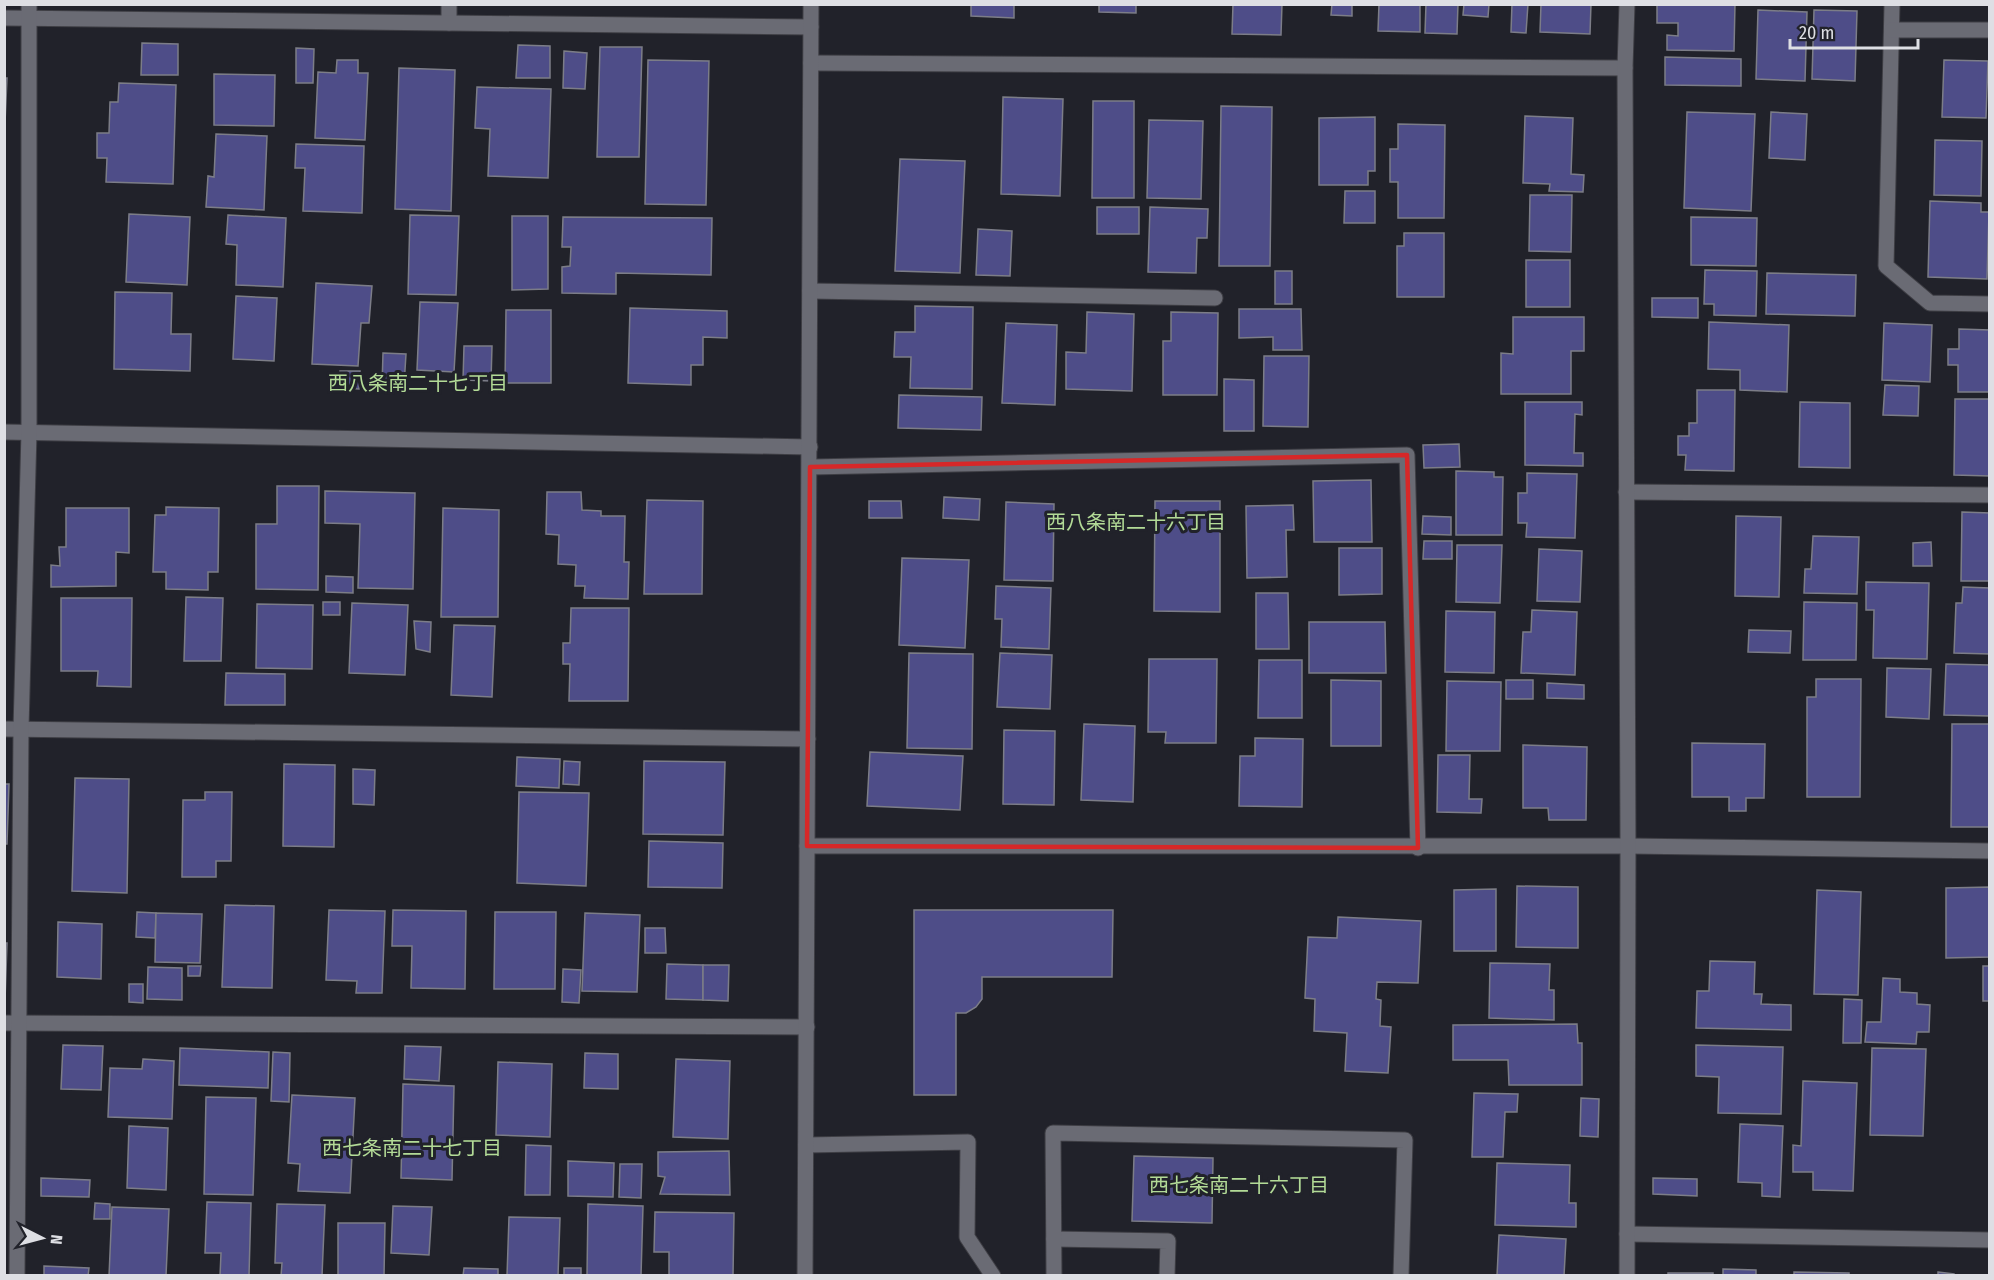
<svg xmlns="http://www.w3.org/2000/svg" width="1994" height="1280" font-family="'Fira Sans Condensed','Noto Sans JP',sans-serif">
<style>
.building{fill:#4e4d88;stroke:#7c7d87;stroke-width:1.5}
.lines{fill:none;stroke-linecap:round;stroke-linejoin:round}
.service-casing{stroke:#3e3e44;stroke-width:17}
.minor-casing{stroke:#3e3e44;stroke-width:17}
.service{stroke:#6a6b74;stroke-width:15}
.minor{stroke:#6a6b74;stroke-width:15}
.marked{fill:none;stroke:#d62828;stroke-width:4.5;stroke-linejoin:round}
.labels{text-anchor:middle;stroke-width:6;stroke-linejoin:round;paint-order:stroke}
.neighbourhood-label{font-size:20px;fill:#b3db97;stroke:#21222a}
</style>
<rect width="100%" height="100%" fill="#21222a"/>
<!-- building -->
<g class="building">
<polygon points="971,4 1014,4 1014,18 971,16"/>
<polygon points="1099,4 1136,4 1136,13 1099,12"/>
<polygon points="1233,4 1282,4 1281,35 1232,34"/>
<polygon points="1332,4 1352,4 1352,16 1331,15"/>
<polygon points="1379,4 1420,4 1420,32 1378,31"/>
<polygon points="1426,4 1458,4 1457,34 1425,33"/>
<polygon points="1464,4 1489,4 1488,17 1463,15"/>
<polygon points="1512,4 1528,4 1526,33 1511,32"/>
<polygon points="1541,4 1591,4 1590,34 1540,32"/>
<polygon points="1657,4 1735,4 1734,51 1667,50 1667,35 1678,36 1678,23 1657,23"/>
<polygon points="1758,10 1807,12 1805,81 1756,79"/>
<polygon points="1814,10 1857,11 1855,81 1812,79"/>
<polygon points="142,43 178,44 178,75 141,75"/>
<polygon points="518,45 550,46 550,78 516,78"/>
<polygon points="600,47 642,47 639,157 597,157"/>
<polygon points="296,48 314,49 313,83 296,83"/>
<polygon points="564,51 587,53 585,89 563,88"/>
<polygon points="1665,57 1741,59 1741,86 1665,85"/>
<polygon points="337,60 358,60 358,73 368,73 365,140 315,138 318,72 336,73"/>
<polygon points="648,60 709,61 706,205 645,204"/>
<polygon points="1944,60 1988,61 1986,118 1942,117"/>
<polygon points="399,68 455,70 451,211 395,209"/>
<polygon points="214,74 275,75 274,126 214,125"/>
<polygon points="4,78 7,78 5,123 4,123"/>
<polygon points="119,83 176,85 173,184 106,182 107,158 97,158 97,133 109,133 110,102 118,102"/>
<polygon points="477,87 551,89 548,178 488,176 490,129 475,128"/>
<polygon points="1003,97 1063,99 1060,196 1001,194"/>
<polygon points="1093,101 1134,101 1134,198 1092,198"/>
<polygon points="1221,106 1272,107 1270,266 1219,266"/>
<polygon points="1687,112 1755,114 1751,211 1684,208"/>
<polygon points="1771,112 1807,114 1805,160 1769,158"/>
<polygon points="1525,116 1573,118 1571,174 1584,175 1583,192 1549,191 1550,184 1523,183"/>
<polygon points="1375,117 1375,171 1368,171 1368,185 1319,185 1319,118"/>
<polygon points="1149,120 1203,121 1201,199 1147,198"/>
<polygon points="1398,124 1445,125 1444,218 1398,218 1398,182 1390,182 1390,149 1398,149"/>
<polygon points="216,134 267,136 264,210 206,207 208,176 214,177"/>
<polygon points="1935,140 1982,141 1981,196 1934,195"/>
<polygon points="296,144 364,146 362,213 303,211 305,168 295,168"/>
<polygon points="900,159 965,161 960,273 895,271"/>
<polygon points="1345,191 1375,191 1375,223 1344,223"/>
<polygon points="1530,195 1572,195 1571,252 1529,251"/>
<polygon points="1930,201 1981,203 1981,212 1989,212 1987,279 1928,277"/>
<rect x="1097" y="207" width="42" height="27"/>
<polygon points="1150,207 1208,209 1207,238 1197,238 1196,273 1148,272"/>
<polygon points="129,214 190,217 187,285 126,282"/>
<polygon points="228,215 286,218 283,287 236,285 237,245 226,244"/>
<polygon points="410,215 459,216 456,295 408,294"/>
<polygon points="512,216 548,216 548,289 512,290"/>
<polygon points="563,217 712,218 711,275 616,273 616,294 562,293 562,267 570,266 571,247 562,247"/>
<polygon points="1691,217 1757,218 1756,266 1691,265"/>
<polygon points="978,229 1012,231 1010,276 976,275"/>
<polygon points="1404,233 1444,233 1444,297 1397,297 1397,246 1404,246"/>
<rect x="1526" y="260" width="44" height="47"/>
<polygon points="1705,270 1757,271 1756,316 1714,315 1714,304 1704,304"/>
<rect x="1275" y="271" width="17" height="33"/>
<polygon points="1767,273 1856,275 1855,316 1766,314"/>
<polygon points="316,283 372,286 369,323 361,323 358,366 312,364"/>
<polygon points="115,292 172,293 171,334 191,334 190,371 114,369"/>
<polygon points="236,296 277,298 274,361 233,359"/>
<polygon points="1652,298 1698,298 1698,318 1652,317"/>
<polygon points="420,302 458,303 454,372 417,370"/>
<polygon points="915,306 973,307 972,389 910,388 911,357 894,357 895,332 915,332"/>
<polygon points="630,308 727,311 727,338 703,337 703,365 691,365 691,385 628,383"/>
<polygon points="1239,309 1301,309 1302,350 1273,350 1273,337 1239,338"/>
<polygon points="506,310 551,310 551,383 505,383"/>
<polygon points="1087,312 1134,314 1132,391 1066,389 1066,352 1086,353"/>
<polygon points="1171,312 1218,313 1217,395 1163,395 1163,341 1171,341"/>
<polygon points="1513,317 1584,317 1584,351 1571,351 1571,394 1501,394 1501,353 1513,354"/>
<polygon points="1709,322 1789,325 1787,392 1740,390 1740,370 1708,369"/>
<polygon points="1006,323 1057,325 1055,405 1002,403"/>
<polygon points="1884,323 1932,325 1930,382 1882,380"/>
<polygon points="1959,329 1990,330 1990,392 1958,392 1958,365 1948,365 1948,349 1959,349"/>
<polygon points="464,346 492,346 491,381 463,380"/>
<polygon points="383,353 406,354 404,386 382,386"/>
<polygon points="1264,356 1309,356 1308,427 1263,426"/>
<polygon points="340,371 360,371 359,389 340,388"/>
<polygon points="1224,379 1254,380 1254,431 1224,431"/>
<polygon points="1885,385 1919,386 1918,416 1883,415"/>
<polygon points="1697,390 1735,390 1734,471 1685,470 1686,455 1678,455 1678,436 1689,436 1689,423 1697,423"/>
<polygon points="899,395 982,397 981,430 898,428"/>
<polygon points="1955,399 1990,399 1990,476 1954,475"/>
<polygon points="1525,402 1582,402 1582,415 1575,414 1574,453 1583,453 1583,466 1525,465"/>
<polygon points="1800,402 1850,403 1850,468 1799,467"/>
<polygon points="1459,444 1460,467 1424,468 1423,445"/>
<polygon points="1456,471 1494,472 1494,477 1503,477 1502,535 1456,535"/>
<polygon points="1527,473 1577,474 1575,538 1526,537 1527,523 1518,523 1518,493 1527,493"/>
<polygon points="1371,480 1372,542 1314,542 1313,481"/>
<polygon points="277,486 319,486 318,590 256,589 256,524 277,524"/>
<polygon points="325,491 415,493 413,589 358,588 360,524 325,523"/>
<polygon points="547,492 581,492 582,510 601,511 601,516 625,516 624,562 629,562 628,599 584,598 585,586 575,586 576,565 558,564 559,535 546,534"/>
<polygon points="944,497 980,499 979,520 943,518"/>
<polygon points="647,500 703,501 702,594 644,594"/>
<polygon points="869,501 901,501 902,518 869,518"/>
<polygon points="1155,501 1220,501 1220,612 1154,611"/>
<polygon points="1006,502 1054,504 1053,581 1004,580"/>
<polygon points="1293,505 1294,530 1286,530 1287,577 1247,578 1246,506"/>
<polygon points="166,507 219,508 218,572 208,572 208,590 166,589 166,572 153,572 155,515 166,515"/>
<polygon points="66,508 129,508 129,553 116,552 116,586 51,587 51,565 60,566 59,547 66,547"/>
<polygon points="443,508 499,510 498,617 441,617"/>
<polygon points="1962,512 1990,513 1990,581 1961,581"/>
<polygon points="1423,516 1451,517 1451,535 1422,534"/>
<polygon points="1736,516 1781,517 1779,597 1735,596"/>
<polygon points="1813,536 1859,537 1857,594 1804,593 1805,569 1811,569"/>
<polygon points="1424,541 1452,541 1452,559 1423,559"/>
<polygon points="1931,542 1932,566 1913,566 1913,543"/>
<polygon points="1457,545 1502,545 1500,603 1456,602"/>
<polygon points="1339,548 1382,548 1382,594 1339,595"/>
<polygon points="1539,549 1582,551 1580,602 1537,601"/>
<polygon points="902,558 969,560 965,648 899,645"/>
<polygon points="326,576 353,577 353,593 326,592"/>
<polygon points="1866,582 1929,583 1927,659 1873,658 1874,610 1866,610"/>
<polygon points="996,586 1051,588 1049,649 1001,647 1002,619 995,619"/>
<polygon points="1963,587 1990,588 1990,654 1954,653 1956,603 1962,603"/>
<polygon points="1256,593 1288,593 1289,649 1256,649"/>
<polygon points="186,597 223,598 221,661 184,661"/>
<polygon points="61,598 132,598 131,687 97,686 98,671 61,671"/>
<rect x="323" y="602" width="17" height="13"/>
<polygon points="1804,602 1857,603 1856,660 1803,660"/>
<polygon points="352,603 408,605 405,675 349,673"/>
<polygon points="257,604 313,605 312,669 256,668"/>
<polygon points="571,608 629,608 628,701 569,701 570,664 563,664 563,643 570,643"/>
<polygon points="1532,610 1577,612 1575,675 1521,673 1523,632 1531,632"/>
<polygon points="1446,611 1495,612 1494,673 1445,672"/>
<polygon points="414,621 431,622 430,652 416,649"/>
<polygon points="1309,622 1385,622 1386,673 1309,673"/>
<polygon points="454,625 495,626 492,697 451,695"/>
<polygon points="1749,630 1791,631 1790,653 1748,652"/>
<polygon points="909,653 973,654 972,749 907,748"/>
<polygon points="1000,653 1052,655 1050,709 997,707"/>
<polygon points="1149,659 1217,659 1216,743 1165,743 1166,732 1148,732"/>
<polygon points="1259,660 1302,660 1302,718 1258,718"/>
<polygon points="1946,664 1990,665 1990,716 1944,715"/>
<polygon points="1887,668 1931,669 1929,719 1886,717"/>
<polygon points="226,673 285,674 285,705 225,705"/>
<polygon points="1816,679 1861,679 1860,797 1807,797 1807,697 1816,697"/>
<polygon points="1331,680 1381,681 1381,746 1331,746"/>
<rect x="1506" y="680" width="27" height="19"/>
<polygon points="1447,681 1501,682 1500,751 1446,751"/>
<polygon points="1547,683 1584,685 1584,699 1547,698"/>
<polygon points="1084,724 1135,726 1133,802 1081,800"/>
<polygon points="1952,724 1990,724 1990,827 1951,827"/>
<polygon points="1004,730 1055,731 1054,805 1003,804"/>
<polygon points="1255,738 1303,739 1302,807 1239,806 1240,756 1255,756"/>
<polygon points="1692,743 1765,744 1764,798 1746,798 1746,811 1729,811 1729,797 1692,797"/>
<polygon points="1523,745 1587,747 1586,820 1549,820 1548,808 1523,808"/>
<polygon points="870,752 963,756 960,810 867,806"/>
<polygon points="1438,755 1470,755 1469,799 1482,799 1481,813 1437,812"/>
<polygon points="517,757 560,759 559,788 516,786"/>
<polygon points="564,761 580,762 579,785 563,784"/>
<polygon points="644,761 725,762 723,835 643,834"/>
<polygon points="284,764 335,765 334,847 283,846"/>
<polygon points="353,769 375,770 374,805 353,804"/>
<polygon points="75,778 129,779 127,893 72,891"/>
<polygon points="4,784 9,784 7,844 4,844"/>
<polygon points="205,792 232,792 231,861 216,861 216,877 182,877 183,800 205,800"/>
<polygon points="519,792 589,793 586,886 517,883"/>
<polygon points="649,841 723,843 722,888 648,887"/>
<polygon points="1517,886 1578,887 1578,948 1516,947"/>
<polygon points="1990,887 1990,957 1946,958 1946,888"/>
<polygon points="1496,889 1496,951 1454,951 1454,890"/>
<polygon points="1817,890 1861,892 1858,995 1814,994"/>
<polygon points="225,905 274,906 272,988 222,987"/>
<polygon points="329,910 385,911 382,993 356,993 357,981 326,980"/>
<polygon points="393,910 466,911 465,989 411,988 412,946 392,946"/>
<polygon points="914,910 1113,910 1112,977 982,977 982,999 976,1007 966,1013 956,1013 956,1095 914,1095"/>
<polygon points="137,912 156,913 155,938 136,937"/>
<polygon points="495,912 556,912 555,989 494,989"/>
<polygon points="156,913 202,914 200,963 155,962"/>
<polygon points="585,913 640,915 637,992 582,991"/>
<polygon points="1338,917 1421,921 1418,983 1377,982 1376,999 1381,1000 1380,1026 1391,1027 1388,1073 1345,1071 1347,1033 1314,1031 1315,999 1305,998 1308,937 1337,938"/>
<polygon points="58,922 102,924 101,979 57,977"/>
<polygon points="645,928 665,928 666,953 645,953"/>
<polygon points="4,943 7,943 5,1001 4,1001"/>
<polygon points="1710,961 1755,962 1754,994 1762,994 1761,1004 1791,1005 1791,1030 1696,1028 1697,991 1709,991"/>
<polygon points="1490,963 1550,964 1549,990 1554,990 1554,1020 1489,1018"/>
<polygon points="667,964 703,965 703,1000 666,999"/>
<polygon points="703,965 729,965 728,1001 703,1000"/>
<polygon points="188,966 201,966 200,976 188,976"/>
<rect x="1983" y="966" width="7" height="35"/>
<polygon points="148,967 182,968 182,1000 147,999"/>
<polygon points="563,969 581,970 579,1003 562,1002"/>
<polygon points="1883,978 1900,979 1900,992 1917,993 1917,1004 1930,1005 1929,1032 1917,1032 1916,1044 1865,1042 1867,1022 1881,1022"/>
<polygon points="129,984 143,984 143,1003 129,1002"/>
<polygon points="1844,999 1862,1000 1861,1043 1843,1043"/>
<polygon points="1577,1024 1578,1043 1582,1043 1582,1085 1509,1085 1508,1060 1453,1060 1453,1025"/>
<polygon points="63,1045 103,1046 101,1090 61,1089"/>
<polygon points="1696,1045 1783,1047 1781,1114 1718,1113 1719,1077 1696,1076"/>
<polygon points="405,1046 441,1047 439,1081 404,1079"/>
<polygon points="180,1048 269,1052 268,1088 179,1085"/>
<polygon points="1872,1048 1926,1049 1923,1136 1870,1135"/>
<polygon points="273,1052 290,1053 289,1102 271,1101"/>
<polygon points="585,1053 618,1054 618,1089 584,1088"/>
<polygon points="143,1059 174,1061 172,1119 108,1117 110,1068 142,1069"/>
<polygon points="676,1059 730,1061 728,1139 673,1137"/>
<polygon points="498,1062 552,1064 550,1137 496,1135"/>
<polygon points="1803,1081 1857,1083 1853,1191 1813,1190 1813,1172 1793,1172 1793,1145 1801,1146"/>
<polygon points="403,1084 454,1086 452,1180 401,1178"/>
<polygon points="1474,1093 1518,1094 1517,1112 1505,1112 1503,1157 1472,1157"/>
<polygon points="292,1095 355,1098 350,1193 298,1191 300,1164 288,1163"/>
<polygon points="206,1097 256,1098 253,1195 204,1194"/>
<polygon points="1581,1098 1599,1099 1598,1137 1580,1136"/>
<polygon points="1740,1124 1783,1126 1780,1197 1762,1196 1762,1183 1738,1182"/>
<polygon points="129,1126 168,1128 166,1190 127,1188"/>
<polygon points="526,1145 551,1146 550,1195 525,1195"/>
<polygon points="729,1151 730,1195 660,1194 665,1177 658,1176 658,1152"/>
<polygon points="1134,1156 1213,1158 1212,1223 1132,1221"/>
<polygon points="568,1161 614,1163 613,1197 568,1196"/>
<polygon points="1497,1163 1570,1165 1569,1203 1576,1203 1576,1227 1495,1225"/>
<polygon points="620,1164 642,1164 641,1198 619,1197"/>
<polygon points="41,1178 90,1180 89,1197 41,1196"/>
<polygon points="1653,1178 1697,1179 1697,1196 1653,1194"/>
<polygon points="207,1202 251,1203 249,1276 220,1276 221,1253 205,1253"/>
<polygon points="95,1203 110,1204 110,1219 94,1219"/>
<polygon points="277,1204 325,1205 322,1276 281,1276 282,1263 275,1263"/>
<polygon points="588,1204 643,1206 641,1276 587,1276"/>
<polygon points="393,1206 432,1207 429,1255 391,1253"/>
<polygon points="112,1207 169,1209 166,1276 109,1276"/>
<polygon points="655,1212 734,1213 733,1276 669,1276 669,1252 654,1252"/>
<polygon points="509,1217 560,1218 558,1276 507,1276"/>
<polygon points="338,1223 385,1223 384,1276 338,1276"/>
<polygon points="1499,1235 1566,1239 1564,1276 1497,1276"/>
<polygon points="44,1266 89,1268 88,1276 44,1276"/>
<polygon points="464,1268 498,1269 498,1276 463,1276"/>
<rect x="564" y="1268" width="17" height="8"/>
<polygon points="1723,1269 1756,1270 1756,1276 1723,1276"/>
<polygon points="1794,1272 1849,1273 1849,1276 1794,1276"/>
<polygon points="1938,1272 1954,1274 1954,1276 1938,1276"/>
<rect x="1668" y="1273" width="45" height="3"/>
</g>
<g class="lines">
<!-- service casing -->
<g class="service-casing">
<g id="service">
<polyline points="449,23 449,4"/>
<polyline points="810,291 1215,298"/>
<polyline points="806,1145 968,1142 967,1237 993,1276"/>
<polyline points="1054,1239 1168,1241 1167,1276"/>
<polyline points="1054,1276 1053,1133 1405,1140 1401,1276"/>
</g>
</g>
<!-- minor casing -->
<g class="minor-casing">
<g id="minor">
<polyline points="1892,4 1886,266 1930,303 1990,304"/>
<polyline points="4,18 811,27"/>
<polyline points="1892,30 1990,30"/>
<polyline points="811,63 1625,68"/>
<polyline points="4,432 810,447"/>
<polyline points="810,467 1407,455 1418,848"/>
<polyline points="1626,492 1990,495"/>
<polyline points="4,729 808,739"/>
<polyline points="807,846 1628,846 1990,851"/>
<polyline points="4,1023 807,1027"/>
<polyline points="1627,1234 1990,1240"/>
<polyline points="17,1276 21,729 29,432 29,4"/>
<polyline points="805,1276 811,4"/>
<polyline points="1627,1276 1628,846 1625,68 1627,4"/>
</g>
</g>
<!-- service -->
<use href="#service" class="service"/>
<!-- minor -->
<use href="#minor" class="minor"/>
</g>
<!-- marked area -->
<path class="marked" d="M 1407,455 L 1418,848 L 807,846 L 810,467 Z"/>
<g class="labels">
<!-- neighbourhood labels -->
<g class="neighbourhood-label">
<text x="418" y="390">西八条南二十七丁目</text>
<text x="1136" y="529">西八条南二十六丁目</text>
<text x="412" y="1155">西七条南二十七丁目</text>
<text x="1239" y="1192">西七条南二十六丁目</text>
</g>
</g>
<!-- border -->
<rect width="1994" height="1280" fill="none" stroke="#dedfe4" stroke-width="12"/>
<!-- north arrow -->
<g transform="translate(42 1238) rotate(96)" stroke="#21222a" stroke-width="4.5" paint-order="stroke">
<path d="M0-4.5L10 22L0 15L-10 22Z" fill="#dedfe4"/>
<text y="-9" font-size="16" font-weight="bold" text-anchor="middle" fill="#dedfe4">N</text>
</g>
<!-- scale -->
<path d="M1790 39v9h128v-9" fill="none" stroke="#dedfe4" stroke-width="3"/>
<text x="1799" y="39" font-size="18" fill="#dedfe4" stroke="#21222a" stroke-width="4.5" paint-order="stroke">20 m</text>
</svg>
